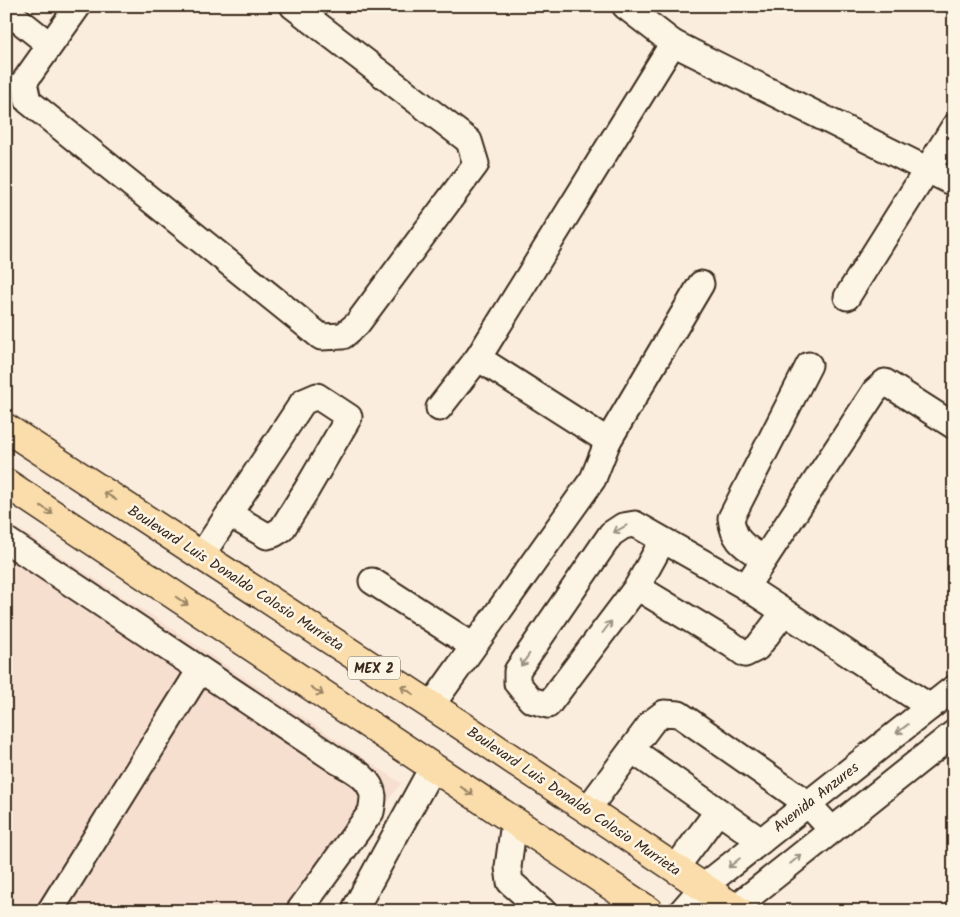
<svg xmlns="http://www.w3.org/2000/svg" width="960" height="917" font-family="Kalam,sans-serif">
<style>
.built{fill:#f6dfcf}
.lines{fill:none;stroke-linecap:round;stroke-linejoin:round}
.minor-casing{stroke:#3b2a1e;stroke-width:29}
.highway-casing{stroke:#3b2a1e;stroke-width:31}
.minor{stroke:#fcf5e5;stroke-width:25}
.highway{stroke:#faddab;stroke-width:28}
.oneway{stroke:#9a8464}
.oneway2{stroke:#9c9082}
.labels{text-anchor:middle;stroke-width:5;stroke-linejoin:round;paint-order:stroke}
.shield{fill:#fcf5e5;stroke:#75675a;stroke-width:1}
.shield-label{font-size:14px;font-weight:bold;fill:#3b2a1e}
.street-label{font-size:15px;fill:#3b2a1e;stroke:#fcf5e5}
</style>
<rect width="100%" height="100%" fill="#fbeddd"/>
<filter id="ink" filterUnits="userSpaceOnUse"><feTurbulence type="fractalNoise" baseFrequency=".02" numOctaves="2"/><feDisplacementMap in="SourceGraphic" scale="10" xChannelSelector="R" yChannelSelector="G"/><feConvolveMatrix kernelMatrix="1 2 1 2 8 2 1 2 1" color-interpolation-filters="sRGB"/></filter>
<g filter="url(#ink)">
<!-- built -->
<polygon class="built" points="6,521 159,620 401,783 309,911 6,911"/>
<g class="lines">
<!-- minor casing -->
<g class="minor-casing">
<g id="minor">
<polyline points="7,6 11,14 50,45"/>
<polyline points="78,6 24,82 28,101 321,337 343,336 357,324 476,164 469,141 293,6"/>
<polyline points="625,6 673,43"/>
<polyline points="847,297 954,127"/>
<polyline points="439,408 478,358"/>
<polyline points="608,441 478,358 673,43 954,183"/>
<path d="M 6,540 L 339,762 C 352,769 371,778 373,796 C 373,801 372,807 371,812 L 299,911"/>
<polyline points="663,540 637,587 548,705 531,700 517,683 517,671 611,534 623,526 635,524 746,587 930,707"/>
<polyline points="201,556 303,402 317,396 349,417 307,489 282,529 274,534 267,536 229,514"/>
<path d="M 764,559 C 745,546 734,543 731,518 L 809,365"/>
<polyline points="372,581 473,646"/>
<polyline points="637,587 731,644 745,654 757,648 784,612"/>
<polyline points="746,587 875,391 885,382 954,426"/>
<polyline points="431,706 593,479 608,441 701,284"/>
<polyline points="632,750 761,841"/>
<polyline points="587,810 652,722 664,713 679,714 808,804 832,830"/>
<polyline points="514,822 508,867 510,882 543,911"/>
<polyline points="675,869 718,811"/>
<polyline points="50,911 200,670"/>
<polyline points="356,911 356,907 432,768"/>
<polyline points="682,911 703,887 954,688"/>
<polyline points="731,911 954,733"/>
</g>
</g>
<!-- highway casing -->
<g class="highway-casing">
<g id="highway">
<polyline points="6,428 464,727 739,911"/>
<polyline points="6,483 649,911"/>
</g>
</g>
<!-- minor -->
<use href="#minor" class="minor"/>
<!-- highway -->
<use href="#highway" class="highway"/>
</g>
<!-- one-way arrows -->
<defs><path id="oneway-shaft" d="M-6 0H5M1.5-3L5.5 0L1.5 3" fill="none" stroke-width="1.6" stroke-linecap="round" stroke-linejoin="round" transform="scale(1.25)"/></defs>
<g class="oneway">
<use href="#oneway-shaft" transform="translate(110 496) rotate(-147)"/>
<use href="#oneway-shaft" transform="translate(47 510) rotate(34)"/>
<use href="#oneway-shaft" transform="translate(182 601) rotate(34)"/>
<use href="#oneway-shaft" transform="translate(407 690) rotate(-147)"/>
<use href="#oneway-shaft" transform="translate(317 691) rotate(34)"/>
<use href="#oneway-shaft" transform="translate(467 791) rotate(33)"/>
</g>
<g class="oneway2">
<use href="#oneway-shaft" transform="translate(620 529) rotate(151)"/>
<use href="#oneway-shaft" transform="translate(607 627) rotate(-53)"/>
<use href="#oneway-shaft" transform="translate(525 660) rotate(125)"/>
<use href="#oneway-shaft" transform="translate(902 729) rotate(142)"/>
<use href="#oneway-shaft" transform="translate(796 859) rotate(-39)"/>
<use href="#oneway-shaft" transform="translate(734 863) rotate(141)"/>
</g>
</g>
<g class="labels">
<!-- shield labels -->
<rect class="shield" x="348" y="656.5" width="52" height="23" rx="4"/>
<g class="shield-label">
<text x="374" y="673">MEX 2</text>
</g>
<!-- street labels -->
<g class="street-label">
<text transform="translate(236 578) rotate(33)" y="5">Boulevard Luis Donaldo Colosio Murrieta</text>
<text transform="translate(816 797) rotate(-38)" y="5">Avenida Anzures</text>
<text transform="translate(574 801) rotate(34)" y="5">Boulevard Luis Donaldo Colosio Murrieta</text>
</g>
</g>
<!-- margin -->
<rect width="960" height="917" fill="none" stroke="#fcf5e5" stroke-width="25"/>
<rect x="12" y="12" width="935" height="892" fill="none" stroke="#3b2a1e" stroke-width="2" filter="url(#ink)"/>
</svg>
